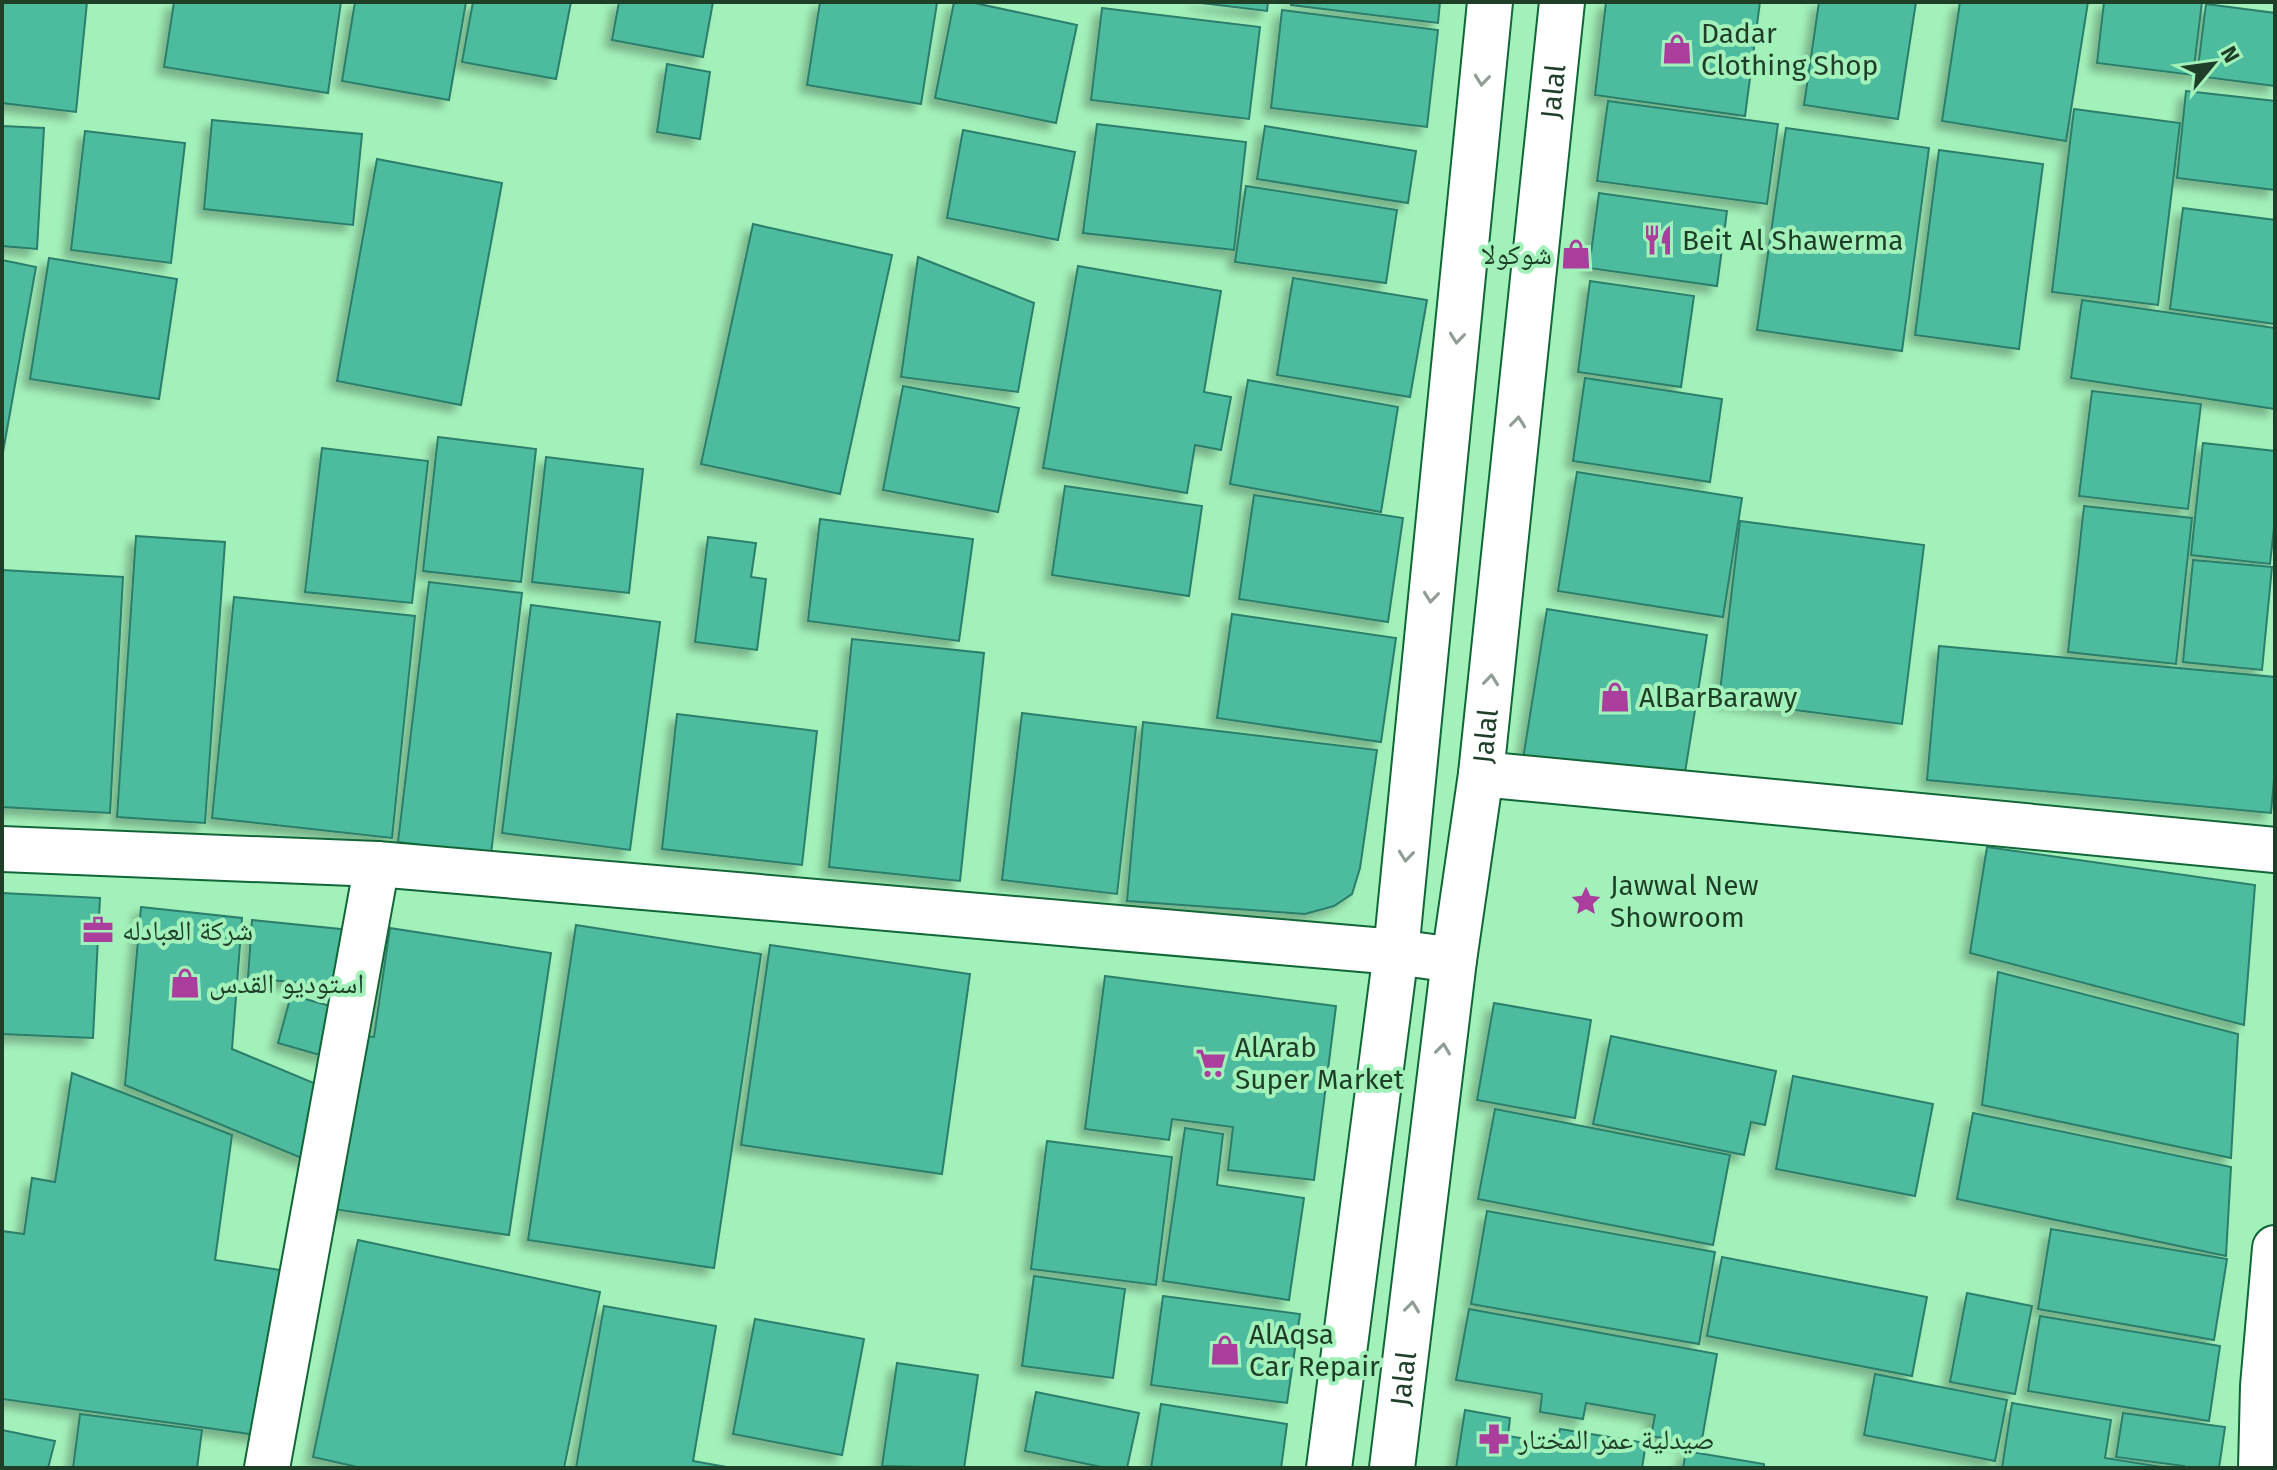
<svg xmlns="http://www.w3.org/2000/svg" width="2277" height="1470" font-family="'Fira Sans','Noto Naskh Arabic',sans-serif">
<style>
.building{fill:#4ebb9e;stroke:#2b7e6a;stroke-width:2;filter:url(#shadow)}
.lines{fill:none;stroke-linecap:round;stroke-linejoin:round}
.minor-casing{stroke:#116637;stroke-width:48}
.major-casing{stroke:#116637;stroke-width:48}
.minor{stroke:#fff;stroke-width:44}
.major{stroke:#fff;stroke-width:44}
.oneway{stroke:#8e9e94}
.labels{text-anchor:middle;stroke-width:8;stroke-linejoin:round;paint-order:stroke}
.poi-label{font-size:28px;fill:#1e3e28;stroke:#a3f1ba;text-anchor:start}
.street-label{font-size:28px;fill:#1e3e28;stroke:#a3f1ba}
</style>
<defs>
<filter id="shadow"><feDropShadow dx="-7" dy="7" stdDeviation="4" flood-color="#0004"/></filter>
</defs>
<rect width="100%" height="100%" fill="#a3f1ba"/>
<!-- building -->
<g class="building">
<polygon points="2,2 87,2 76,112 2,103"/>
<polygon points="174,2 341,2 328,93 164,67"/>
<polygon points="355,2 466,2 449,100 342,81"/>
<polygon points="473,2 571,2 556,79 462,62"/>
<polygon points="619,2 713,2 703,57 612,40"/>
<polygon points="820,2 937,3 921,104 807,85"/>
<polygon points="954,2 970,2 1077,25 1056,123 935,98"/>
<polygon points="1193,2 1268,2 1267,11"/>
<polygon points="1291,2 1440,2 1438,23 1291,5"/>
<polygon points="1606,2 1760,2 1745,116 1595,95"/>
<polygon points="1819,2 1916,2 1898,119 1804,105"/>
<polygon points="1960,2 2088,2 2066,141 1942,121"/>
<polygon points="2104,2 2202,2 2193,75 2097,63"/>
<polygon points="2206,4 2275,13 2275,86 2197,76"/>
<polygon points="1102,8 1260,27 1249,119 1091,100"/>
<polygon points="1282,10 1438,30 1427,127 1271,108"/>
<polygon points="667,64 710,72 700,139 657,132"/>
<polygon points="2186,91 2275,101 2275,190 2177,178"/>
<polygon points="1608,101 1778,124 1767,204 1597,181"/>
<polygon points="2074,109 2180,123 2158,305 2052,292"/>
<polygon points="212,120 362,134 353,225 204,209"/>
<polygon points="1097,124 1246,142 1234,250 1083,233"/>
<polygon points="2,126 44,128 37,249 2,246"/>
<polygon points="1265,126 1416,151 1408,203 1257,179"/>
<polygon points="1786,128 1929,148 1902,351 1757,330"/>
<polygon points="963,130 1075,152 1058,240 947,218"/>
<polygon points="85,131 185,143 171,263 71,250"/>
<polygon points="1939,150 2043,164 2019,349 1915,335"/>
<polygon points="377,159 502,183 461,405 337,381"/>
<polygon points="1246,186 1397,210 1386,283 1235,262"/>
<polygon points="1599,193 1727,211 1717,286 1589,268"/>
<polygon points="2183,208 2275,220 2275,324 2170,309"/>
<polygon points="753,224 892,255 840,494 701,464"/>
<polygon points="918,257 1034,303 1018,392 901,377"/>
<polygon points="49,258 177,279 159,399 30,379"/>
<polygon points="2,260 36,267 3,452 2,452"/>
<polygon points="1078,266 1221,291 1204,392 1231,397 1221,450 1195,445 1187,493 1043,468"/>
<polygon points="1293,278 1427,300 1410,397 1277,375"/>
<polygon points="1590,281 1694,296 1681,387 1578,372"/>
<polygon points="2082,300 2275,328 2275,409 2071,378"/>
<polygon points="1585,378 1722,399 1710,482 1573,461"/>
<polygon points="1248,380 1398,407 1381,512 1230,484"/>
<polygon points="903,386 1019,408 998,512 883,490"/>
<polygon points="2092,391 2201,404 2188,509 2079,496"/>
<polygon points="438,437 536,449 521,582 423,571"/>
<polygon points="2203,443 2275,451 2275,519 2270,564 2191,555"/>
<polygon points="322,448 428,461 412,603 305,592"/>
<polygon points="546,457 643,469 629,593 532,582"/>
<polygon points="1577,472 1742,498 1723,617 1558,591"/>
<polygon points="1065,486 1202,506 1189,596 1052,575"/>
<polygon points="1254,495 1403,518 1388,622 1239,599"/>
<polygon points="2084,506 2192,518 2176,664 2068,652"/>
<polygon points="820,519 973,539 959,641 808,621"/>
<polygon points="1740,521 1924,545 1902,724 1719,700"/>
<polygon points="136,536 225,542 205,823 117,817"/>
<polygon points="708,537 756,543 751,577 766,579 757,650 695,642"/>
<polygon points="2193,560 2272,567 2262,670 2183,662"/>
<polygon points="2,570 123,577 110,813 2,807"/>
<polygon points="429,582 522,593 491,854 398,842"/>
<polygon points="234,597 415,616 392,838 212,818"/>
<polygon points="531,605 660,622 630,850 502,833"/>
<polygon points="1547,609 1707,635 1683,785 1523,759"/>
<polygon points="1232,614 1396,638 1381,742 1217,718"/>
<polygon points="852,639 984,653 960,881 829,867"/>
<polygon points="1939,646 2275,677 2275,769 2271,813 1927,780"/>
<polygon points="1022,713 1136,727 1117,894 1002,880"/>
<polygon points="677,714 817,731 802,865 662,849"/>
<polygon points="1143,722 1377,750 1360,868 1352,894 1334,906 1305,914 1127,901"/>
<polygon points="1987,847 2255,885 2244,1025 1970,953"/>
<polygon points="2,893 100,898 93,1038 2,1034"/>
<polygon points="141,907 242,918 232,1049 321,1086 309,1161 125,1085"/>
<polygon points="252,920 350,930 346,987 248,978"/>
<polygon points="576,925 761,954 714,1268 528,1240"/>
<polygon points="390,928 551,953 509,1235 333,1209 359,1035 374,1037"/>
<polygon points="770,945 970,974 942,1174 741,1145"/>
<polygon points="1998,972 2238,1034 2231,1158 1982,1105"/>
<polygon points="1105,976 1336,1006 1314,1180 1228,1170 1233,1127 1172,1119 1169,1140 1085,1129"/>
<polygon points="291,995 341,1009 327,1057 278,1043"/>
<polygon points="1494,1003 1591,1020 1575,1118 1477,1100"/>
<polygon points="1611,1036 1776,1071 1765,1125 1751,1122 1744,1155 1593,1124"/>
<polygon points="72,1073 232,1135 215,1260 287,1271 264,1436 2,1399 2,1231 24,1234 32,1178 55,1182"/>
<polygon points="1793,1076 1933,1104 1915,1196 1776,1169"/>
<polygon points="1495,1109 1730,1155 1713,1245 1478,1199"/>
<polygon points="1973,1113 2231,1167 2226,1256 1957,1199"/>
<polygon points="1185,1128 1223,1134 1217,1185 1304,1198 1289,1300 1163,1281"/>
<polygon points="1047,1141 1172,1157 1156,1285 1031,1269"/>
<polygon points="1487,1211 1715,1252 1699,1344 1471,1304"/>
<polygon points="2051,1229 2227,1259 2214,1340 2038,1309"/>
<polygon points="358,1240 600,1292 564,1468 362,1468 313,1457"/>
<polygon points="1722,1257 1927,1297 1912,1376 1707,1336"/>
<polygon points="1034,1276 1125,1289 1113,1378 1022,1366"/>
<polygon points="1967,1293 2032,1306 2015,1394 1950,1382"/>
<polygon points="1163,1296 1300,1314 1287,1403 1151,1385"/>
<polygon points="604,1306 716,1326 693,1461 732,1468 576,1468"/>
<polygon points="1469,1309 1717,1354 1701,1445 1651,1436 1655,1415 1586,1403 1583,1419 1540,1412 1542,1394 1456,1380"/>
<polygon points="2040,1316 2220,1346 2209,1421 2028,1391"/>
<polygon points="755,1319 864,1339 842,1455 733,1434"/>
<polygon points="897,1363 978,1375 964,1468 882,1466"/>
<polygon points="1875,1374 2007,1400 1995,1461 1864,1435"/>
<polygon points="1036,1392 1139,1413 1127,1468 1106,1468 1025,1451"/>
<polygon points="2012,1403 2111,1420 2105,1458 2168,1468 2002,1468"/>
<polygon points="1161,1404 1287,1424 1281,1468 1151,1468"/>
<polygon points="1465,1410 1510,1418 1508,1436 1557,1444 1560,1429 1646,1443 1642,1468 1456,1468"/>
<polygon points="2123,1413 2225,1427 2219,1468 2183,1468 2184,1466 2116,1457"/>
<polygon points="80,1414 202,1430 197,1468 73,1468"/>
<polygon points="2,1430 55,1441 48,1468 2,1468"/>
<polygon points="1686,1451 1764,1464 1764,1468 1683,1468"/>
</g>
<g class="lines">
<!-- minor casing -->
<g class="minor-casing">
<g id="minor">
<polyline points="1481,774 2275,850"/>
<polyline points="2,849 377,864 1396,952 1454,960"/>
<polyline points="267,1468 377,864"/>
<polyline points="2261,1468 2263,1386 2275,1248"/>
</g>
</g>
<!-- major casing -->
<g class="major-casing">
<g id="major">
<polyline points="1329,1468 1396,952 1490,2"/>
<path id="s1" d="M 1392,1468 L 1454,960 L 1481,774 L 1562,2"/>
</g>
</g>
<!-- minor -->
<use href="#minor" class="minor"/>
<!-- major -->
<use href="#major" class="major"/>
</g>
<!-- one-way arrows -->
<defs><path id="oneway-chevron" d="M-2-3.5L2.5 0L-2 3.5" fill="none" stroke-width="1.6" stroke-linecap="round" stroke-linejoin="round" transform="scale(2)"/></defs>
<g class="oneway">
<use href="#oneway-chevron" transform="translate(1482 80) rotate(96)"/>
<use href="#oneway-chevron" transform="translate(1457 338) rotate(96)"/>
<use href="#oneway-chevron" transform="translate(1518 422) rotate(-84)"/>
<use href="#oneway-chevron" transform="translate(1431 597) rotate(96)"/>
<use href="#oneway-chevron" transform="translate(1491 680) rotate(-84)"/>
<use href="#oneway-chevron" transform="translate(1406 856) rotate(96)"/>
<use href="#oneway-chevron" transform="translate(1443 1049) rotate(-83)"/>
<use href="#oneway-chevron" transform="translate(1412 1307) rotate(-83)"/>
</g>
<!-- icons -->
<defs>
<g id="shop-bare" transform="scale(2.4)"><path d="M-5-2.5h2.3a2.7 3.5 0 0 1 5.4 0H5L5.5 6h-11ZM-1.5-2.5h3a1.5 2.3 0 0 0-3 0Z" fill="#ab3e9d" stroke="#a3f1ba" stroke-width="2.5" paint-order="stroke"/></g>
<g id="restaurant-bare" transform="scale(2.4)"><path d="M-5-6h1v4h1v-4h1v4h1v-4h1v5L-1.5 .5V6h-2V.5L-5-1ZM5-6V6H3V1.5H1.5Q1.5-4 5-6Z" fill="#ab3e9d" stroke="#a3f1ba" stroke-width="2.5" paint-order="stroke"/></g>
<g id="sight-bare" transform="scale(2.4)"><path d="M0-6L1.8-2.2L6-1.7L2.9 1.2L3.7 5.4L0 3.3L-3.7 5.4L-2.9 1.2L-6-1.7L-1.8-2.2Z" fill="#ab3e9d" stroke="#a3f1ba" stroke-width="2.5" paint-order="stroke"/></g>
<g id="office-bare" transform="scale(2.4)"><path d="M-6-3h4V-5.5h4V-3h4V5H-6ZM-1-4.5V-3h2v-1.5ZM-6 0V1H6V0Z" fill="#ab3e9d" stroke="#a3f1ba" stroke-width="2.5" paint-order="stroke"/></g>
<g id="supermarket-bare" transform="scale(2.4)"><path d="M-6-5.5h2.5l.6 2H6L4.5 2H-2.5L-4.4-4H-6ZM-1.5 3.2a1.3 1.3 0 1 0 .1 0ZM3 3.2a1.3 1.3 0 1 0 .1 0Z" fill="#ab3e9d" stroke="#a3f1ba" stroke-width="2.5" paint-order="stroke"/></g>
<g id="pharmacy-bare" transform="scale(2.4)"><path d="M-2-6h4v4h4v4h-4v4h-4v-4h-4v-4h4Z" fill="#ab3e9d" stroke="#a3f1ba" stroke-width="2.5" paint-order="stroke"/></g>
</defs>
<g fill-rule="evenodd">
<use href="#shop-bare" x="1677" y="49"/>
<use href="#restaurant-bare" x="1658" y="240"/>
<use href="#shop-bare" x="1576" y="254"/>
<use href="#shop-bare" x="1615" y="697"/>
<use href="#sight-bare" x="1586" y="901"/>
<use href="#office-bare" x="98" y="930"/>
<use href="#shop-bare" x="185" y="983"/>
<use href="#supermarket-bare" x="1211" y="1063"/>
<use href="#shop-bare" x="1225" y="1350"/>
<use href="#pharmacy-bare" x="1494" y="1439"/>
</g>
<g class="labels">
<!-- poi labels -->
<g class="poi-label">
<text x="1701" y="43">Dadar<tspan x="1701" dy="32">Clothing Shop</tspan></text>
<text x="1682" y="250">Beit Al Shawerma</text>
<text x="1552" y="264" text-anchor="end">شوكولا</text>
<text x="1639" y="707">AlBarBarawy</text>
<text x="1610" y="895">Jawwal New<tspan x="1610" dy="32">Showroom</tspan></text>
<text x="122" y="940">شركة العبادله</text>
<text x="209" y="993">استوديو القدس</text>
<text x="1235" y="1057">AlArab<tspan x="1235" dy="32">Super Market</tspan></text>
<text x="1249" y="1344">AlAqsa<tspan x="1249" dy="32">Car Repair</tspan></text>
<text x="1518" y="1449">صيدلية عمر المختار</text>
</g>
<!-- street labels -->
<g class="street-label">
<text dy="10" stroke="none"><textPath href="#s1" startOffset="1386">Jalal</textPath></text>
<text dy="10" stroke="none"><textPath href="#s1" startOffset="738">Jalal</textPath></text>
<text dy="10" stroke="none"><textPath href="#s1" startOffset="90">Jalal</textPath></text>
</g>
</g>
<!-- border -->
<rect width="2277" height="1470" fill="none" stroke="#1e3e28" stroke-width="8"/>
<!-- north arrow -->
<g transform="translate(2213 64) rotate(61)" stroke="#a3f1ba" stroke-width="6" paint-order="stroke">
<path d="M0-6L14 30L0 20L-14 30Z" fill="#1e3e28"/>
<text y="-12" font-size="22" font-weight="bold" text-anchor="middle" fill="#1e3e28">N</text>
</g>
</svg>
